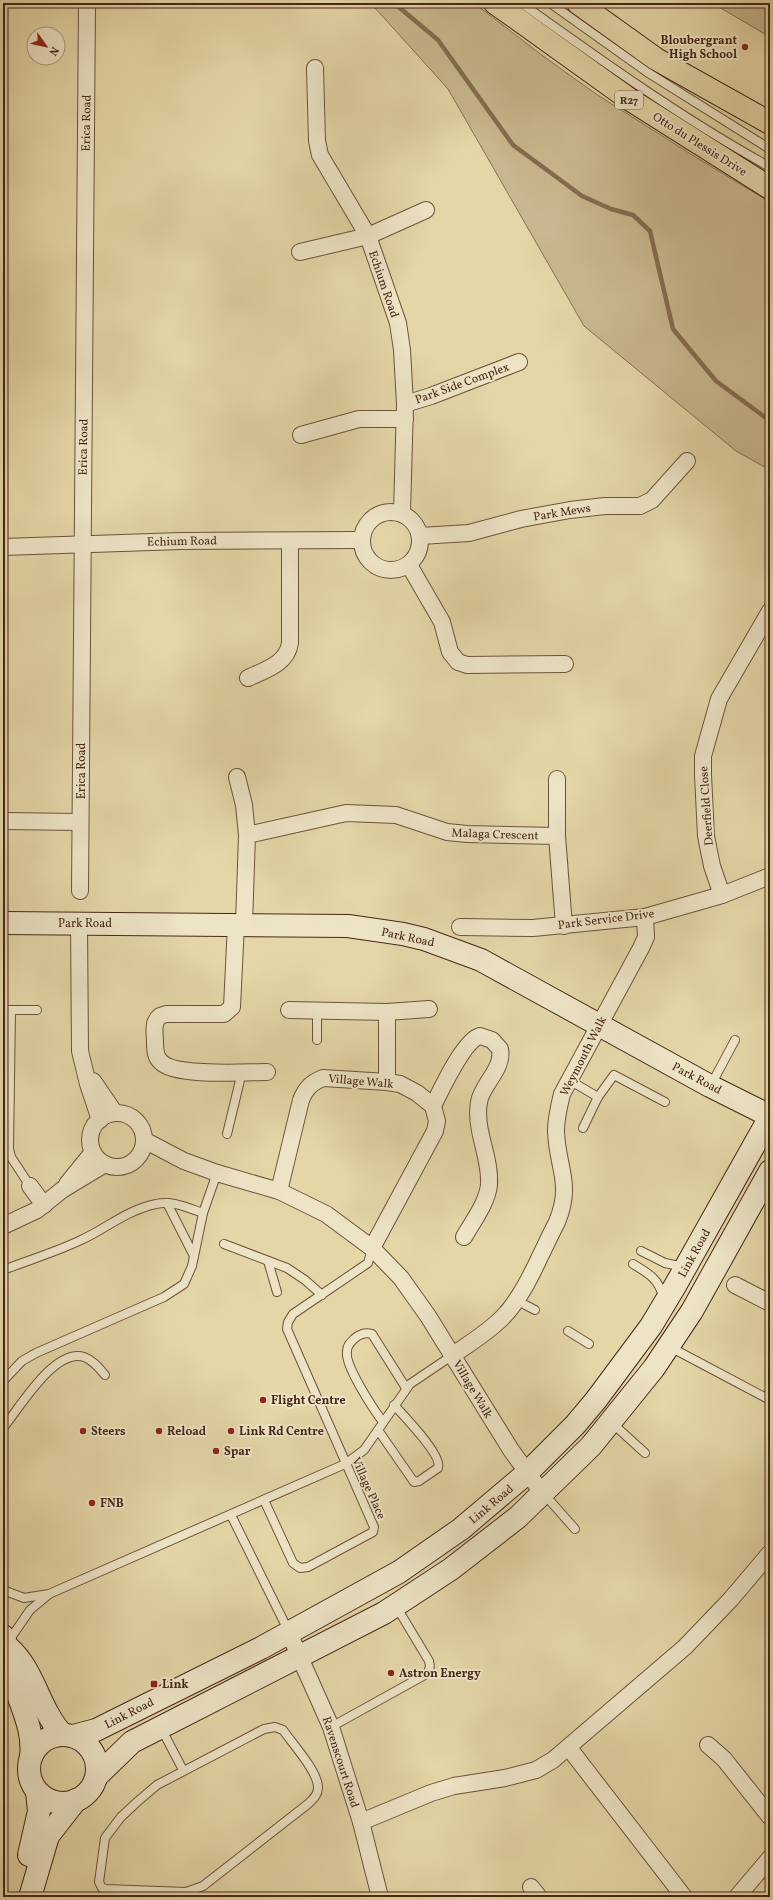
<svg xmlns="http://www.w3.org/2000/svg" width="773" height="1900" font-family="Vollkorn,serif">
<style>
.green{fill:#c9b88f;stroke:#886f54}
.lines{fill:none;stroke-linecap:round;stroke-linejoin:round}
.stream{stroke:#856c50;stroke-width:4.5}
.lane-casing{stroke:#6e523c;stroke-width:10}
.street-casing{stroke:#6e523c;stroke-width:18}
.secondary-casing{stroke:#472618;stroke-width:24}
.primary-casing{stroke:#472618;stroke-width:24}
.lane{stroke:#ede4c6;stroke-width:8}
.street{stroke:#ede4c6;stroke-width:16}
.secondary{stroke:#ede4c6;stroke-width:22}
.primary{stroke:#e4d6a7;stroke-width:22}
.poi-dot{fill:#8f2418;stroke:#ede4c6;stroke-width:1.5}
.labels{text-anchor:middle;stroke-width:4;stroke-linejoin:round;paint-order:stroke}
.shield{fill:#ede4c6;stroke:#795f4c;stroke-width:1}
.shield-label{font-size:11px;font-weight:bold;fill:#472618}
.poi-label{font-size:12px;font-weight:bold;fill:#472618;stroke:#ede4c6;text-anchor:start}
.street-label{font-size:12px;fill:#472618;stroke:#ede4c6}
</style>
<rect width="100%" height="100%" fill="#e4d6a7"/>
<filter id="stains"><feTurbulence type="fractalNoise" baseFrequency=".005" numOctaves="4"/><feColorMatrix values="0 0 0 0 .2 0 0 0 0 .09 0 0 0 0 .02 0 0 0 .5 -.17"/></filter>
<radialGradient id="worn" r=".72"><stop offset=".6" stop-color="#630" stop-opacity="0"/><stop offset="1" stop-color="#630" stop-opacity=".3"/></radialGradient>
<!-- green -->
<g class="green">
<polygon points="368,3 474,3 539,53 596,94 697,158 770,202 770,470 736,451 584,326 448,89 376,9"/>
<polygon points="712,3 770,3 770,37"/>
</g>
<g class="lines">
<!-- stream -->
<polyline class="stream" points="394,3 438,40 513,145 582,196 611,209 633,215 650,231 673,329 716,381 766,418 770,419"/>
<!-- lane casing -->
<g class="lane-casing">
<g id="lane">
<path d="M 521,3 C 602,61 683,119 770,167"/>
<polyline points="550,3 647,72 770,149"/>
<polyline points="3,1010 37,1010"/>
<polyline points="11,1010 9,1149 11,1157 30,1186"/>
<polyline points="317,1040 317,1010"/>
<polyline points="569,1080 598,1097"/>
<polyline points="711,1085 735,1040"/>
<polyline points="583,1128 598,1097 614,1075 665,1102"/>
<polyline points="227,1134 242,1072"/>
<polyline points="167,1203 194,1256"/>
<polyline points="224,1244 287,1268 305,1280 322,1295"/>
<polyline points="641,1251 665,1263 684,1267"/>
<polyline points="268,1261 277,1292"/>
<path d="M 633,1264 C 648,1273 659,1279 663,1297"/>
<path d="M 3,1270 C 29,1260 56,1252 81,1240 C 105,1229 129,1209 156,1204 C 172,1200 188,1208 203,1213"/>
<polyline points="516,1300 535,1310"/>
<polyline points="568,1331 589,1344"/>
<polyline points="670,1347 770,1400"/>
<polyline points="3,1381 22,1361 36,1353 164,1297 184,1284 192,1266 203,1213 217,1173"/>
<path d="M 383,1422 C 374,1410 344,1365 347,1351 C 347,1345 351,1342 355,1338 C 360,1334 366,1332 372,1334 L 406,1388"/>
<polyline points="612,1423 645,1453"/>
<path d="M 3,1428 C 19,1409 54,1348 84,1357 C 93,1360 99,1368 105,1375"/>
<path d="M 378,1430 L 414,1482 L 419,1481 L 438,1468 C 443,1456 404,1416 394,1405"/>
<polyline points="544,1494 575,1529"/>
<polyline points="264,1500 293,1563 300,1568 308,1567 373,1532 374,1527 287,1329 288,1322 293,1314 368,1263 372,1248"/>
<polyline points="231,1515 289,1632"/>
<polyline points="3,1590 24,1598 49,1594 345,1464 364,1450 410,1384 453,1355"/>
<polyline points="8,1642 30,1610 48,1595"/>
<path d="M 275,1727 L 283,1730 C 292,1743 319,1773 318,1788 C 318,1795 313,1799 308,1804 L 203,1886 L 186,1892 L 106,1889 L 102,1888 L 99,1882 L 105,1838 L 121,1817 L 137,1802 L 157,1785 L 264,1729 Z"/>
<path d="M 331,1727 L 423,1676 C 429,1672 431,1669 429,1661 L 396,1606"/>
<polyline points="161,1728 183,1770"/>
<polyline points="3,1896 6,1897"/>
</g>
</g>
<!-- street casing -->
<g class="street-casing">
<g id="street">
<polyline points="315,68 317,141 320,155 368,236 398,323 402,350 405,404 402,513"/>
<polyline points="300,252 368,236 426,210"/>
<polyline points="405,404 431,396 519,362"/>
<polyline points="301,435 359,419 405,419"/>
<circle cx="391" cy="541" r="29"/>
<polyline points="420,536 469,533 521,519 570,510 605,506 640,506 652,500 687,461"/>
<polyline points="3,547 181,541 361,540"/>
<polyline points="409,565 442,622 450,652 458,662 467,665 565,664"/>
<path d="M 248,678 C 265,670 287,664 290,643 L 290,541"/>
<polyline points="237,777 244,805 247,835"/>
<polyline points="557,779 557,836"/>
<polyline points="3,821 80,822"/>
<polyline points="80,891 87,3"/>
<polyline points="722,895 712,866 706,836 703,775 703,756 719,699 770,611"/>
<polyline points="79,923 80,1051 88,1084 100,1120"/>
<path d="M 236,924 L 232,1007 L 224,1014 L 166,1014 L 160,1016 C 152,1023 155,1032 155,1042 C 155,1049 155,1057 161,1062 C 175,1077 245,1072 267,1072"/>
<polyline points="244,924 247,835 346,813 396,815 447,832 467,834 557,836 564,926"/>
<polyline points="460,927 533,928 645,917 722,895 770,876"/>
<polyline points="289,1010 387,1012 429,1009"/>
<polyline points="387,1012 387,1082"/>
<polyline points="93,1081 115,1113"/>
<path d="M 433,1106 C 441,1090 464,1040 480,1036 L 492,1040 L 500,1049 C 504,1069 482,1084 479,1102 C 474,1130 491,1157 489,1185 C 487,1203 473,1221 464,1237"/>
<circle cx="117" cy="1140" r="27"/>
<polyline points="144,1140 184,1161 217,1173 279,1191 326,1214 372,1248 401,1278 428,1316 511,1450 543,1494"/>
<polyline points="67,1184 93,1152"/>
<polyline points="30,1186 44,1205"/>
<path d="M 279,1191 L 301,1100 C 306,1088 311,1083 323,1078 L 387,1082 L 400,1084 L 417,1093 L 433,1106 L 437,1121 L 435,1131 L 372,1248"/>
<polyline points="3,1226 37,1210 62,1190 105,1164"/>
<polyline points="735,1285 770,1303"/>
<path d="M 453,1355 C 470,1343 487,1333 502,1318 C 526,1294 541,1252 557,1222 C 573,1183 557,1168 556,1131 C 556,1118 559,1106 562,1094 L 641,948 L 646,937 L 645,917"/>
<polyline points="289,1633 331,1727 361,1822 380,1897"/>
<polyline points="708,1745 724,1759 770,1817"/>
<polyline points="569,1748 684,1897"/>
<polyline points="361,1822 431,1793 454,1786 505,1778 536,1770 553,1760 685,1647 731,1599 770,1553"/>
<polyline points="531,1887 539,1897"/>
<polyline points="737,1897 770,1858"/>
</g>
</g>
<!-- secondary casing -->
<g class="secondary-casing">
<g id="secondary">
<polyline points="3,923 348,926 403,934 424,939 481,960 710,1086 770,1116"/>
<path d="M 3,1636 C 11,1652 10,1669 15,1686 C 23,1711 34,1731 31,1757"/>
<path d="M 9,1648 C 35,1671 39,1710 63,1735"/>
<circle cx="63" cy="1769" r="34"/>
<polyline points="73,1736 96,1730 261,1648 399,1572 461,1529 527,1473 575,1425 596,1400 651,1326 675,1286 770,1117"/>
<polyline points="97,1776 132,1742 384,1613 451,1569 518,1517 591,1446 654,1368 692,1311 770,1171"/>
<polyline points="29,1855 39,1811 37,1792"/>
<polyline points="30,1897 48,1836 76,1800"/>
</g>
</g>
<!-- primary casing -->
<g class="primary-casing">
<g id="primary">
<polyline points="495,3 629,99 770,188"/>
<polyline points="578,3 656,59 770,123"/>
</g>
</g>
<!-- lane -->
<use href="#lane" class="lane"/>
<!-- street -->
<use href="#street" class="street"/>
<!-- secondary -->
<use href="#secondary" class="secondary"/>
<!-- primary -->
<use href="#primary" class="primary"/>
</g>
<!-- markers -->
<g class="poi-dot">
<circle cx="745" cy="47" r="4"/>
<circle cx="263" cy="1400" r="4"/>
<circle cx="83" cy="1431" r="4"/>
<circle cx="159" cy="1431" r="4"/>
<circle cx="231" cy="1431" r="4"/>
<circle cx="216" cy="1451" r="4"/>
<circle cx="92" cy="1503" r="4"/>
<circle cx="391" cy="1673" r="4"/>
<rect x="150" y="1680" width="8" height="8" rx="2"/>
</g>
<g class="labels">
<!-- shield labels -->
<rect class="shield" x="615" y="91" width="28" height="18" rx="3"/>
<g class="shield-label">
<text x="629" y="104">R27</text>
</g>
<!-- poi labels -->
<g class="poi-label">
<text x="737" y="44" text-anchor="end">Bloubergrant<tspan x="737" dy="14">High School</tspan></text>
<text x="271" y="1404">Flight Centre</text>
<text x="91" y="1435">Steers</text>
<text x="167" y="1435">Reload</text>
<text x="239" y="1435">Link Rd Centre</text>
<text x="224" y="1455">Spar</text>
<text x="100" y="1507">FNB</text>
<text x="399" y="1677">Astron Energy</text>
<text x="162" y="1688">Link</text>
</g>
<!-- street labels -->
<g class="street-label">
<text transform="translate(86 123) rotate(-89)" y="4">Erica Road</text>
<text transform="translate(700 144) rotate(32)" y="4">Otto du Plessis Drive</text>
<text transform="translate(384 284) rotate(71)" y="4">Echium Road</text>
<text transform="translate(462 383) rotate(-20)" y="4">Park Side Complex</text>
<text transform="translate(83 447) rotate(-89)" y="4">Erica Road</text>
<text transform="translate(562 512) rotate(-9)" y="4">Park Mews</text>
<text transform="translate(182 541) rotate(-1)" y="4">Echium Road</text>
<text transform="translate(81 771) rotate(-90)" y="4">Erica Road</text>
<text transform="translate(706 806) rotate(-94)" y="4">Deerfield Close</text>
<text transform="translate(495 834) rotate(2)" y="4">Malaga Crescent</text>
<text transform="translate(606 919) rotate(-7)" y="4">Park Service Drive</text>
<text x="85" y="927">Park Road</text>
<text transform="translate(408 937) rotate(12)" y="4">Park Road</text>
<text transform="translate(583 1056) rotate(-63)" y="4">Weymouth Walk</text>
<text transform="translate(697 1078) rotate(28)" y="4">Park Road</text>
<text transform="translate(361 1081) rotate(5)" y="4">Village Walk</text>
<text transform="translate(694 1253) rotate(-61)" y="4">Link Road</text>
<text transform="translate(473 1389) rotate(59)" y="4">Village Walk</text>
<text transform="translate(369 1488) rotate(66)" y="4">Village Place</text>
<text transform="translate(491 1504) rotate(-40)" y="4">Link Road</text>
<text transform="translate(129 1713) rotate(-27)" y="4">Link Road</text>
<text transform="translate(341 1762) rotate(72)" y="4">Ravenscourt Road</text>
</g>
</g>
<!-- margin -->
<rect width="773" height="1900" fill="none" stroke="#e4d6a7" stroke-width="16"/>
<rect x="4" y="4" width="765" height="1892" fill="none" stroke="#472618" stroke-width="2"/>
<rect x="8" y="8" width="757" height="1884" fill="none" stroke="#472618"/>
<!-- north arrow -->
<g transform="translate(46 46) rotate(123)"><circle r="19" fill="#ede4c6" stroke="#ab9880"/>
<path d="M0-3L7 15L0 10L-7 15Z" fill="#8f2418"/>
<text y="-6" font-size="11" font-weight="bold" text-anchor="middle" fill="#472618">N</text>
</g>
<rect width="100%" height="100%" filter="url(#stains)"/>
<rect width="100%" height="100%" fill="url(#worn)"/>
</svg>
